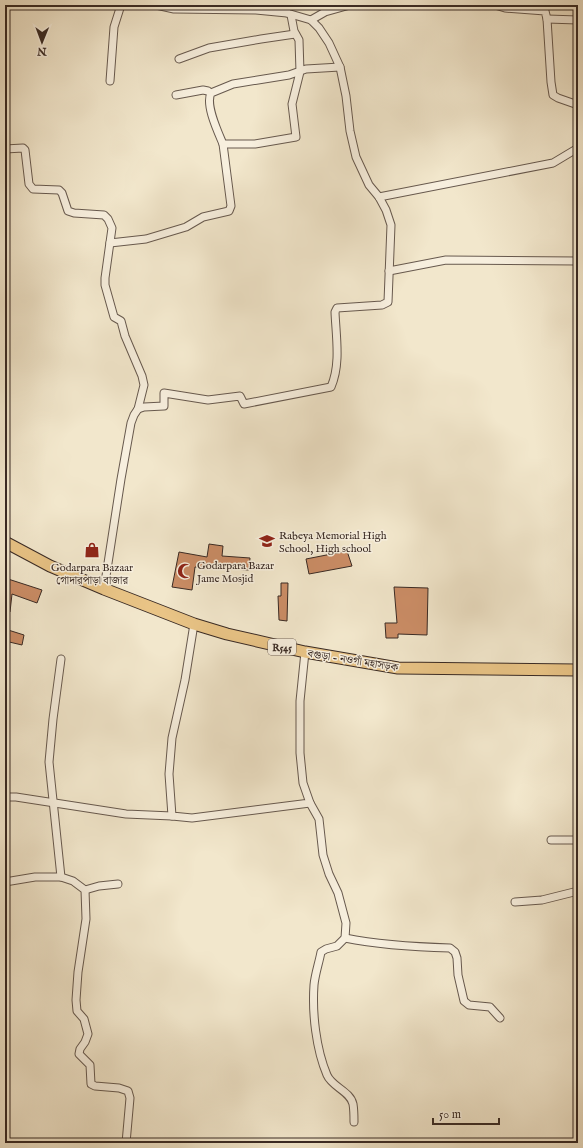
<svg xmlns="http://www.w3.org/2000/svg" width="583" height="1148" font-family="'IM FELL English','Noto Serif Bengali',serif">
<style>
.building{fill:#cb8d66;stroke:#392a24}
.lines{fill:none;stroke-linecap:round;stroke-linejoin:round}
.street-casing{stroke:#67594e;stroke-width:9}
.primary-casing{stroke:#392a24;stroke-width:13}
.street{stroke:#f7efde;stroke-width:7}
.primary{stroke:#e9c486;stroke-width:11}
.labels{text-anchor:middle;stroke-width:3;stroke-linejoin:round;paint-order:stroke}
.shield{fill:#f7efde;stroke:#72655c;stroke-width:1}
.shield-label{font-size:10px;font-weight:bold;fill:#392a24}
.poi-label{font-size:11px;fill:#392a24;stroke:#f7efde;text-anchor:start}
.street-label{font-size:11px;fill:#392a24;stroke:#f7efde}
</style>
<rect width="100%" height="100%" fill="#f2e7cc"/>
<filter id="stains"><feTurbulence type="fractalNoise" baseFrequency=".005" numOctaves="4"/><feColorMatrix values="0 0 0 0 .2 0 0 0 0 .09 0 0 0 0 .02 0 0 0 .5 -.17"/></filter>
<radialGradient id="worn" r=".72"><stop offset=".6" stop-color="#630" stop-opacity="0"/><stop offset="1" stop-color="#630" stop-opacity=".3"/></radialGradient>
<!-- building -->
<g class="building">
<polygon points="209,544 223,546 222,556 250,558 249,570 195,567 192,590 172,587 179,552 207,557"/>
<polygon points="347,551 352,566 309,574 306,559"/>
<polygon points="5,578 42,590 37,603 12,594 10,612 5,612"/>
<polygon points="281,583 288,583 287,621 279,620 278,596 281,596"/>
<polygon points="394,587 428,588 427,635 398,634 398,638 386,638 385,623 397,623"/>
<polygon points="5,629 24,635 22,645 5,641"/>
</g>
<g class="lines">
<!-- street casing -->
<g class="street-casing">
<g id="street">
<polyline points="156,5 174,9 256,10 287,13"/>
<polyline points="495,5 505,8 545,11 547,19 551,82 553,95 558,98 578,105"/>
<path d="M 291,15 L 294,31 L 299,40 L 300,72 L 292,104 L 296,137 L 255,144 L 223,144 C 218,132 205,105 211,93 L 233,84 L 289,75 L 306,69 L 340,67"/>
<polyline points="547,19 578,20"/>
<polyline points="311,20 325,12 350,5"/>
<polyline points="179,59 209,48 261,39 295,34"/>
<polyline points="110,81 114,27 121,5"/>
<polyline points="176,95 203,90 208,91 210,93"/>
<polyline points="5,149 23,148 25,150 29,184 33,189 59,190 62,193 68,211 74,213 104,215 108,219 112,228 105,278 105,285 114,317 121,321 125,336 142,376 144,385 138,409 134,415 131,423 121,479 104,589"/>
<polyline points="379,197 553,163 578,148"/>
<polyline points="110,243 146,239 186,227 203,217 229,211 231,206 223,144"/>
<polyline points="389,271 446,260 578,261"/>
<path d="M 138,409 L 144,407 L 164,406 L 164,393 L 208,400 L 240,396 L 244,404 L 331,387 C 341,364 336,337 335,312 L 337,308 L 382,305 L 388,302 L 391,225 L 386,210 L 379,197 L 369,185 L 356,157 L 350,131 L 346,96 L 340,67 L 329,43 L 319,28 L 311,20 L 287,13 L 285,5"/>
<polyline points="194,624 185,680 172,738 169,774 172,816 192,818 310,803 303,783 300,753 300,701 305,652"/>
<polyline points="61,659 53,719 49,762 61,877 73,881 85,890 86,919 78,972 76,1000 77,1011 84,1019 88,1034 85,1042 80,1049 79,1054 90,1065 91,1084 95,1086 119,1088 128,1091 130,1098 126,1143"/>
<polyline points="5,797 16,797 126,814 172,816"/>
<path d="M 310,803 L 319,819 L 323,855 L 329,874 L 338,893 L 346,923 L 345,938 L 337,946 L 326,949 L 321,952 C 319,963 315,974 314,985 C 312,1013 316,1049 327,1075 C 332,1087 350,1091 353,1104 C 354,1110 354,1116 354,1122"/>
<polyline points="551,840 578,840"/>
<polyline points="5,882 35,877 61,877"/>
<polyline points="85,890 99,886 118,884"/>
<polyline points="515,902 542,900 578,891"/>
<path d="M 345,938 C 380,945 415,947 450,948 L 455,952 L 457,958 L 458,975 L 464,1001 L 469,1005 L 490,1007 L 500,1018"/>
</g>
</g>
<!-- primary casing -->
<g class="primary-casing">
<polyline id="primary" points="5,542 50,566 104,589 194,624 227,634 305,652 398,668 578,670"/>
</g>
<!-- street -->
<use href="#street" class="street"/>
<!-- primary -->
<use href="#primary" class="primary"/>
</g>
<!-- icons -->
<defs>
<g id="school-bare" transform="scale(1.2)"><path d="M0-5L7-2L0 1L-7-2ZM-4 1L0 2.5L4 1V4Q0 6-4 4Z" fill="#8f2418" stroke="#f7efde" stroke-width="2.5" paint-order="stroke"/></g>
<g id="shop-bare" transform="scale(1.2)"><path d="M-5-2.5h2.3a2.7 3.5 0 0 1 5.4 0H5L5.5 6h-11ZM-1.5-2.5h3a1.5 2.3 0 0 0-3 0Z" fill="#8f2418" stroke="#f7efde" stroke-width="2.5" paint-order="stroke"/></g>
<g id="mosque-bare" transform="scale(1.2)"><path d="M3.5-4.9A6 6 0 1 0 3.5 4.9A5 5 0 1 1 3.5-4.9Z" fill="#8f2418" stroke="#f7efde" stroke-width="2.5" paint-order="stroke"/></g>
</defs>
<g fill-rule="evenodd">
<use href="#school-bare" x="267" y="541"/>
<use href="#shop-bare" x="92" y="550"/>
<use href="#mosque-bare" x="185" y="571"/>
</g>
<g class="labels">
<!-- shield labels -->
<rect class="shield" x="268" y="639" width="28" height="16" rx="3"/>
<g class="shield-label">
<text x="282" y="651">R545</text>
</g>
<!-- poi labels -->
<g class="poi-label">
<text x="279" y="539">Rabeya Memorial High<tspan x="279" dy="13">School, High school</tspan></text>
<text x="197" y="569">Godarpara Bazar<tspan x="197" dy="13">Jame Mosjid</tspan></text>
<text x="92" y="571" text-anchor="middle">Godarpara Bazaar<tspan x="92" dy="13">গোদারপাড়া বাজার</tspan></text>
</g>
<!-- street labels -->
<g class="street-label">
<text transform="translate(353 660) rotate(9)" y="4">বগুড়া - নওগাঁ মহাসড়ক</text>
</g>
</g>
<!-- margin -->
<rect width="583" height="1148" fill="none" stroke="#f2e7cc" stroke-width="20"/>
<rect x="6" y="6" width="571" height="1136" fill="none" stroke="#392a24" stroke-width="2"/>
<rect x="10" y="10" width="563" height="1128" fill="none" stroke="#392a24"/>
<!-- north arrow -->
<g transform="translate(42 42) rotate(181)" stroke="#f7efde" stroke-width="3" paint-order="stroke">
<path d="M0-3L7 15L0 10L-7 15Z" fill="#392a24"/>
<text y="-6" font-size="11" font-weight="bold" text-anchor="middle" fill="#392a24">N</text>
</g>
<!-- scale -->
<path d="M433 1118v6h66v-6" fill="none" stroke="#392a24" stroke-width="2"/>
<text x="439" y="1118" font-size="12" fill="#392a24" stroke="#f7efde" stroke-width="3" paint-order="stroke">50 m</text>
<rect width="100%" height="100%" filter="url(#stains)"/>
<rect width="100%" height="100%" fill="url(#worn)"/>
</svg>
